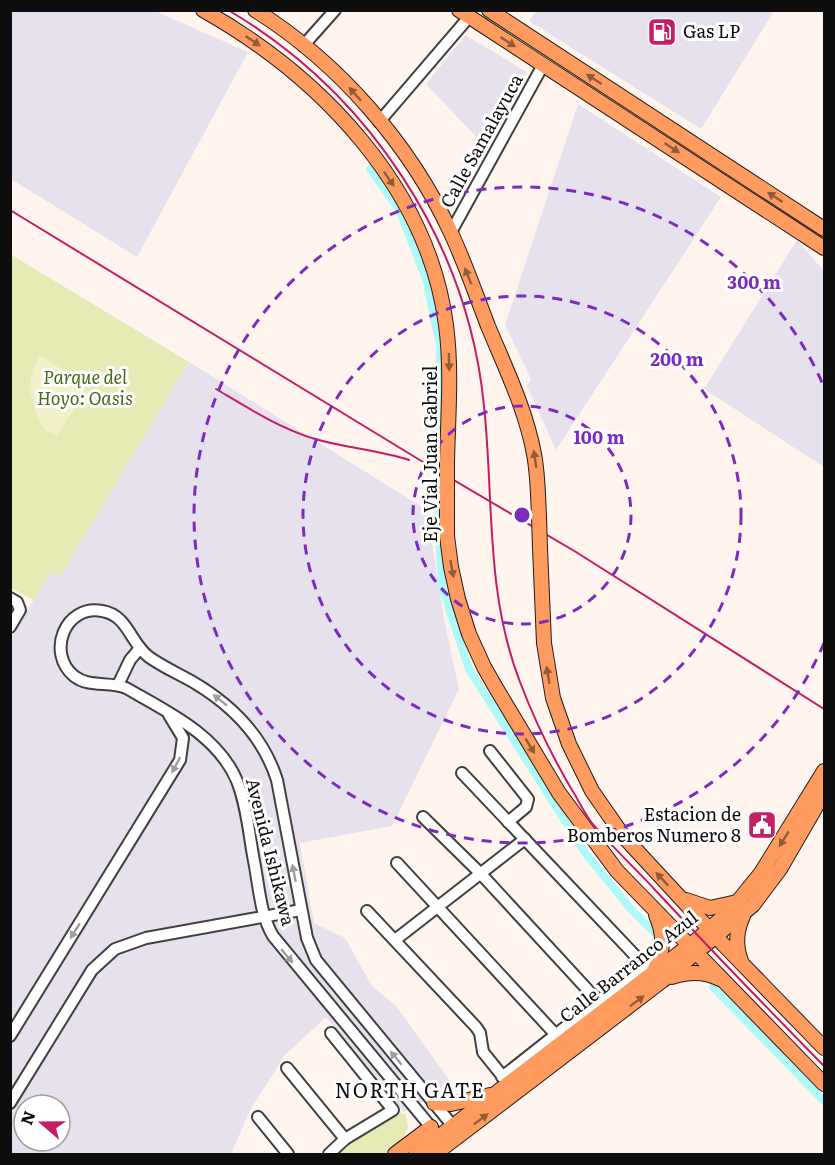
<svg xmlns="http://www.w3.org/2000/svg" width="835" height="1165" font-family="Literata,serif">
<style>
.industrial{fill:#e7e1ed;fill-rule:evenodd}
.green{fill:#e6ebb5}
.pitch{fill:#f2f1c7}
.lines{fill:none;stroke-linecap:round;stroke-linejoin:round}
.canal{stroke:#aff9f9;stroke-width:8}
.minor-casing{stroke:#404040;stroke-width:14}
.major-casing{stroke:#1e1e1e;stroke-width:16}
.minor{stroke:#fff;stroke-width:10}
.major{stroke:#ff9b5e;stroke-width:14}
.rail{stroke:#c41e65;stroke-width:2}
.major-bridge-casing{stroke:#1e1e1e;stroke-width:16;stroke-linecap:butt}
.major-bridge{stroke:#ff9b5e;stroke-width:14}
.oneway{fill:#925b3a}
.oneway2{fill:#9e9e9e}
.ring{fill:none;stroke:#7b2cbf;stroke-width:3;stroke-dasharray:10 8}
.labels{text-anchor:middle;stroke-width:6;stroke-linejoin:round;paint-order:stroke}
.poi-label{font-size:18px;fill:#0d0d0d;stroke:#fff;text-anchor:start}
.street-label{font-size:18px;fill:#0d0d0d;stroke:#fff}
.park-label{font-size:18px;font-style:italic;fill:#48681a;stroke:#fff}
.neighbourhood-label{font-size:20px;letter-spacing:1.5px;fill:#0d0d0d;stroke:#fff}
.centre{fill:#7b2cbf;stroke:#fff;stroke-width:3}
.ring-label{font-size:18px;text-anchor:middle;font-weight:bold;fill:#7b2cbf;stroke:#fff;stroke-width:6;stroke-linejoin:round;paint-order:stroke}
</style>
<rect width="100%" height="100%" fill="#fff5ee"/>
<!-- industrial -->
<g class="industrial">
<polygon points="537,10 774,10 774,11 701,129 529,21"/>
<polygon points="10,11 155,11 248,52 137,257 11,179"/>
<polygon points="465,35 527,72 483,144 426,84"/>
<polygon points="578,104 721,197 556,450 527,386 531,379 505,325"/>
<polygon points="797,240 824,271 824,467 704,389"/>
<path d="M 189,362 L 427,510 L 444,619 L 459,689 L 392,826 L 300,843 L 314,923 L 345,938 L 372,986 L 396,1006 L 453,1085 L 404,1112 L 326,1017 L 285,1055 L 250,1110 L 231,1154 L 11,1154 L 10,639 L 51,571 L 60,576 ZM 24,1105 L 60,1105 L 60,1141 L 24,1141 Z"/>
</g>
<!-- green -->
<g class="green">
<polygon points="10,254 189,362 60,577 51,571 34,600 11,588"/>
<polygon points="399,1112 406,1115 408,1128 400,1144 387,1154 339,1154 353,1141"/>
</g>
<!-- pitch -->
<polygon class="pitch" points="40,355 84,383 85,393 57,435 45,430 38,419 29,387 33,369"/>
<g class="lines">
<!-- canal -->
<g class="canal">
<polyline points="370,169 400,211 426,279 440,346 439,438"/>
<polyline points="438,507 442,587 469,669 586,854 630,908 656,934"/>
<polyline points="713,987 824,1101"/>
</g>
<!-- minor casing -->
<g class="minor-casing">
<g id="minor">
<polyline points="303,46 335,10"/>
<polyline points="379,122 469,17"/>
<polyline points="451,232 543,65"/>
<polyline points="10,598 17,602 20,610 10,627"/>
<polyline points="118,685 130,660 140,648"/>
<polyline points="490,751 528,799 526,807 508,822"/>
<polyline points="462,773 644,965 648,965 654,971"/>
<polyline points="423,817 481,874 598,1001"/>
<polyline points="397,863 556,1035"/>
<polyline points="367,911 476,1027 480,1033 483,1052 508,1083"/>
<polyline points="395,940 525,839"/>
<polyline points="10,1036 180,760 183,738 169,715"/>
<polyline points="287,1068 345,1139"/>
<polyline points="502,1077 644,965"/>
<polyline points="10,1103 92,970 115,949 146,938 301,910"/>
<polyline points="258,1117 288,1154"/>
<path d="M 435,1132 L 273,936 C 260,914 259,886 254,861 C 249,835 247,806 237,781 C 218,735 166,711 126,688 C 109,681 89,688 74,676 C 46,653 65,604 102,611 C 128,615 130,643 149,657 C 163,667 179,674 193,682 C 232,705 263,736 277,780 L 307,938 L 316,960 L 457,1131"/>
<polyline points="329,1154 345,1139 393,1110 331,1033"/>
</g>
</g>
<!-- major casing -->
<g class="major-casing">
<g id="major">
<path d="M 203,10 C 320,76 428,187 446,325 C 452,370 448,416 447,462"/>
<path d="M 255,10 C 338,62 410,144 451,233 C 465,263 476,295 488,326 C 505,367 526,410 534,454 C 538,475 538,496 539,517"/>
<polyline points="459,10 824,248"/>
<polyline points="489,10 824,229"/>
<polyline points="447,490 447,536 451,567 458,599 469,634 484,667 496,688 559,793 617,871 824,1084"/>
<polyline points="540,548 544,643 553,698 569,744 592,791 624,837 723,944 824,1048"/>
<polyline points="686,900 710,908 737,902"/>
<path d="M 741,961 C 735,945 736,931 743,916"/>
<path d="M 654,971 C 664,950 665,936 656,915"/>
<path d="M 672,977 C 689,971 704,971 720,979"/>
<polyline points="434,1103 451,1104 490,1095"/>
<polyline points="395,1154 431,1127"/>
<polyline points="416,1154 699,938 731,910 761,873 824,771"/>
<polyline points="435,1154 662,981 753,905 780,869 824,793"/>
</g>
</g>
<!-- minor -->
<use href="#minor" class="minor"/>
<!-- major -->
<use href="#major" class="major"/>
<!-- rail -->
<g class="rail">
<path d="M 228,10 C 369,93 468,242 484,406 C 494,499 485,592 520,682 C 534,719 552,756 572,790 C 579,801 584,813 592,823 C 612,847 636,869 657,892 C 712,951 768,1009 824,1066"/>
<polyline points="10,210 423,462 576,552 824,709"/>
<path d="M 216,389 C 248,408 279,428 315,439 C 346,448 378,450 409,460"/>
</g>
<!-- major-bridge casing -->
<g class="major-bridge-casing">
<g id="major-bridge">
<polyline points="447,462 447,490"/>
<polyline points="539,517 540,548"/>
</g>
</g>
<!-- major-bridge -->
<use href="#major-bridge" class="major-bridge"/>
</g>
<!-- one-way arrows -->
<defs><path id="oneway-solid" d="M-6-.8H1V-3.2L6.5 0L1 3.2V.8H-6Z" transform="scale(1.5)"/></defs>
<g class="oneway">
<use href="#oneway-solid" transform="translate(253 41) rotate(34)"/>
<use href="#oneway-solid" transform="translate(508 42) rotate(33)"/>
<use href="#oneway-solid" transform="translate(594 79) rotate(-147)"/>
<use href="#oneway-solid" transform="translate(355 94) rotate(-132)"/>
<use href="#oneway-solid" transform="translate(672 148) rotate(33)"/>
<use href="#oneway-solid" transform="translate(389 179) rotate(55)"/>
<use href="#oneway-solid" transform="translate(775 197) rotate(-147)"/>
<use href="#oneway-solid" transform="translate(468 276) rotate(-112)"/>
<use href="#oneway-solid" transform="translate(449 362) rotate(89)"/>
<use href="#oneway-solid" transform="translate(535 459) rotate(-99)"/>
<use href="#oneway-solid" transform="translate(452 569) rotate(80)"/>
<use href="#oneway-solid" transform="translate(548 675) rotate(-100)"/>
<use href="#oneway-solid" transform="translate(530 746) rotate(59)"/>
<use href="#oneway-solid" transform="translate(784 839) rotate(122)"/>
<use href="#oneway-solid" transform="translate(662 879) rotate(-133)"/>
<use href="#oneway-solid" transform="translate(637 1001) rotate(-37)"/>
<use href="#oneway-solid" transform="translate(481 1119) rotate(-37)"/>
</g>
<g class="oneway2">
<use href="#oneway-solid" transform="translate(220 700) rotate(-142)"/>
<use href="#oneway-solid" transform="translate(176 765) rotate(118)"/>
<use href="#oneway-solid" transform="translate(294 873) rotate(-101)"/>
<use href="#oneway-solid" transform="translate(75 931) rotate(122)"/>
<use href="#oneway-solid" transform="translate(287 956) rotate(50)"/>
<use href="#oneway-solid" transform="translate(396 1058) rotate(-130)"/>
</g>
<!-- distance rings -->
<g class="ring">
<circle cx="522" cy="515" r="109"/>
<circle cx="522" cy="515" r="219"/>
<path d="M824 643A328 328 0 1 1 824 387"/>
</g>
<!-- icons -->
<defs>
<g id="fuel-square" transform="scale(1.5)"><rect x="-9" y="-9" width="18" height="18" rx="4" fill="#c41e65" stroke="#fff"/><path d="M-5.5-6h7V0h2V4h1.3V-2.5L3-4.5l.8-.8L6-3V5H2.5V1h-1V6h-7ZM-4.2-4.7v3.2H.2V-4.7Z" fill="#fff"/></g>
<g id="civic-square" transform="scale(1.5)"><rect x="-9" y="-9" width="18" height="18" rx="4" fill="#c41e65" stroke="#fff"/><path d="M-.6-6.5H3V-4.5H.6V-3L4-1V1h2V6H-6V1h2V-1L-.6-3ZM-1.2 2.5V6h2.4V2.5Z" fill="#fff"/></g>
</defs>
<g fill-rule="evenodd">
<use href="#fuel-square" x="662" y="32"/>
<use href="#civic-square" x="762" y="825"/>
</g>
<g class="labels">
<!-- poi labels -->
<g class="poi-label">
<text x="683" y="38">Gas LP</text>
<text x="741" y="821" text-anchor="end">Estacion de<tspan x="741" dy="21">Bomberos Numero 8</tspan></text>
</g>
<!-- street labels -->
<g class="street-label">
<text transform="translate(482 141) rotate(-61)" y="6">Calle Samalayuca</text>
<text transform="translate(431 454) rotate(-90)" y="6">Eje Vial Juan Gabriel</text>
<text transform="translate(270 852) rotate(76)" y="6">Avenida Ishikawa</text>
<text transform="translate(629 967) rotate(-38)" y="6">Calle Barranco Azul</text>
</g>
<!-- park labels -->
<g class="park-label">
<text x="85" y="384">Parque del<tspan x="85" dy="21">Hoyo: Oasis</tspan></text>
</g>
<!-- neighbourhood labels -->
<g class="neighbourhood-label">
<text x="410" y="1098">NORTH GATE</text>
</g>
</g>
<circle cx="522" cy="515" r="9" class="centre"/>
<g class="ring-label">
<text x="754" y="289">300 m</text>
<text x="677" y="366">200 m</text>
<text x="599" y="444">100 m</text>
</g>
<!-- border -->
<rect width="835" height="1165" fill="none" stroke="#0d0d0d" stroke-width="24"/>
<!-- north arrow -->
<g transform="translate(42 1123) rotate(290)"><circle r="28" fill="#ffffff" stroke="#9e9e9e" stroke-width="1.5"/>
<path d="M0-4.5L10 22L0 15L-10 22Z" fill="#c41e65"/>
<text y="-9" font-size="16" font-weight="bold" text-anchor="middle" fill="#0d0d0d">N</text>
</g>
</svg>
